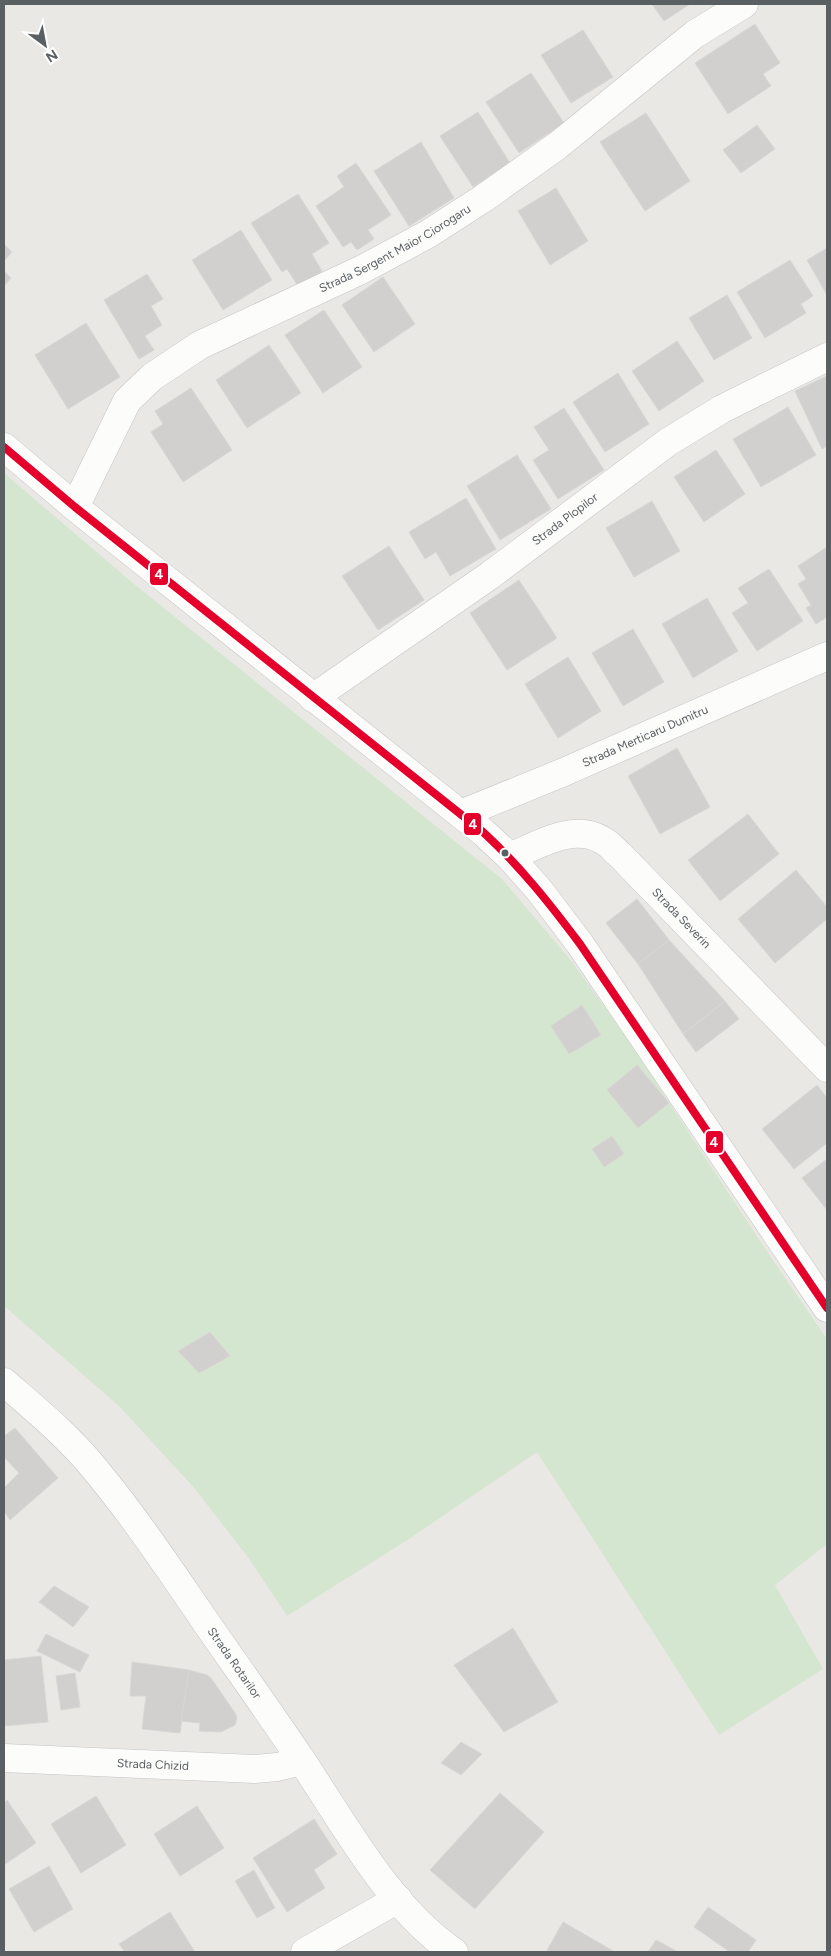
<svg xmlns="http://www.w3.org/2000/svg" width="831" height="1956" font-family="Figtree,sans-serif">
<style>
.green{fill:#d5e6d0}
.building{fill:#d2d0ce;stroke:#d9d7d4}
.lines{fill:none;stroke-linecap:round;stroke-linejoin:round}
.minor-casing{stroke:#c5c5c6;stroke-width:29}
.tertiary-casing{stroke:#c5c5c6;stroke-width:29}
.minor{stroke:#fcfcfb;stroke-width:28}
.tertiary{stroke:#fcfcfb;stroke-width:28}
.bus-1-casing{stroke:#fff;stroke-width:11}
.bus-1{stroke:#e4002b;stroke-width:8}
.bus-dot{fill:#5a5f62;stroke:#fff;stroke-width:2}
.labels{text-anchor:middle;stroke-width:4.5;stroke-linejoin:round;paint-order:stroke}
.street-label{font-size:12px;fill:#5a5f62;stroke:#fff}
.line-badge{stroke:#fff;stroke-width:2}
.badge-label{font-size:14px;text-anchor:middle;font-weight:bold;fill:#fff}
</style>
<rect width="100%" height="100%" fill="#eae8e5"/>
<!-- green -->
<polygon class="green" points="4,473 134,584 502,879 573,963 624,1034 770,1256 827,1339 827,1544 775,1585 823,1669 719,1735 537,1452 409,1539 287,1616 247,1556 195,1489 120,1407 4,1306"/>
<!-- building -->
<g class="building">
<polygon points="652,4 690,4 664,21"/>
<polygon points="755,24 780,63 763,74 771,86 728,114 695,63"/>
<polygon points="583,30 613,77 571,103 541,55"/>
<polygon points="531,73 564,123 519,153 486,102"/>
<polygon points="478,112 510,163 473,187 440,136"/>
<polygon points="646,113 690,181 645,211 600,142"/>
<polygon points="757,125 775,149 741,173 723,150"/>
<polygon points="421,142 454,198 409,226 374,171"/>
<polygon points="356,163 391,215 368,230 374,239 357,250 351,242 343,247 316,206 344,187 337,176"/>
<polygon points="556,188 588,241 550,265 518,211"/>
<polygon points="298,194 329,243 312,254 322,271 298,286 287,269 282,272 251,223"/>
<polygon points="241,230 272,280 223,310 192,260"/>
<polygon points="4,244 12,252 4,261"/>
<polygon points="827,248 827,295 807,260"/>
<polygon points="790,260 813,296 801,304 806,313 765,338 737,292"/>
<polygon points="4,271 11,278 4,286"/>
<polygon points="147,274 163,299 151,306 162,325 145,336 154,350 139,359 104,300"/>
<polygon points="383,277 415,324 374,352 342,305"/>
<polygon points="727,295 752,338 714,360 689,318"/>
<polygon points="324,310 362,367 323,393 285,335"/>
<polygon points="86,323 120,377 68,409 35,355"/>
<polygon points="677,341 704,381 659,411 632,371"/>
<polygon points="269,345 301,393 247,428 216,380"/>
<polygon points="618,373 649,424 605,452 573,402"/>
<polygon points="827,376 827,446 822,449 795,391"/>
<polygon points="191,388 232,450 183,482 151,432 163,424 155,411"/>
<polygon points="788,407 816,455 761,487 733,439"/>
<polygon points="564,408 604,470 558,499 533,460 549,450 534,427"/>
<polygon points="716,450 745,494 704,522 674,477"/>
<polygon points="517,455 551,509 500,540 467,486"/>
<polygon points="466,498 496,549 450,576 436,552 425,559 409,532"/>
<polygon points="652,501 680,551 634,577 606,528"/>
<polygon points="389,546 424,600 378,630 342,576"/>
<polygon points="827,547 827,617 816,624 806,608 811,605 798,584 806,579 798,566"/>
<polygon points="769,569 803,621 757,651 732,613 748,603 738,588"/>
<polygon points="519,580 557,638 507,670 470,613"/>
<polygon points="707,598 738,651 693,678 662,624"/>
<polygon points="633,629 664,682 623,706 592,653"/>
<polygon points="568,657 601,711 558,738 525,684"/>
<polygon points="677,748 710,807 660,834 628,776"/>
<polygon points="748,814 779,854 720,901 688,860"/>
<polygon points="796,870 827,907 827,919 775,963 738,919"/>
<polygon points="637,899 669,940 638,964 606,923"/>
<polygon points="669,940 725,1001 683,1034 638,964"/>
<polygon points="725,1001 739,1019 696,1052 683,1034"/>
<polygon points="582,1005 601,1035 569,1054 551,1026"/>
<polygon points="637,1065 669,1103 638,1128 607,1090"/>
<polygon points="817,1085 827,1098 827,1143 794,1169 762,1129"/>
<polygon points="612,1136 624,1154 604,1167 592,1149"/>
<polygon points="827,1159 827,1210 802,1178"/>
<polygon points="210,1332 230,1356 199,1373 178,1351"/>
<polygon points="15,1428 58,1478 10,1520 4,1511 4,1488 19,1473 4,1457 4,1436"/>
<polygon points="54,1586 89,1607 73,1627 39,1602"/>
<polygon points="513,1628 558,1702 504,1732 454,1665"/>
<polygon points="46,1634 89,1655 80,1672 37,1651"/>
<polygon points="41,1656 48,1722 4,1726 4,1660"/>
<polygon points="132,1662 189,1670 180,1733 142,1729 146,1696 130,1696"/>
<polygon points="189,1670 207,1675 211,1678 235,1713 237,1718 235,1725 221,1732 199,1731 200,1723 181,1721"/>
<polygon points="75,1673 80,1707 61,1710 56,1676"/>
<polygon points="461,1742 482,1754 461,1775 441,1763"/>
<polygon points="500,1793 544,1832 475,1909 430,1870"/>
<polygon points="96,1796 126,1845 81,1873 51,1824"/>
<polygon points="7,1800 36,1843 4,1865 4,1803"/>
<polygon points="197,1806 224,1848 180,1876 154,1834"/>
<polygon points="314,1819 337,1854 314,1870 325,1888 287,1912 253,1858"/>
<polygon points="49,1866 73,1909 34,1932 9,1889"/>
<polygon points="254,1870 275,1908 257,1918 235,1881"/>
<polygon points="708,1907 756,1940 748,1952 730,1952 694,1927"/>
<polygon points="170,1912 195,1952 125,1952 119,1944"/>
<polygon points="563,1922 615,1952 546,1952"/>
<polygon points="656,1940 678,1952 648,1952"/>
</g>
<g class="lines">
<!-- minor casing -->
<g class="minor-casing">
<g id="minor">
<polyline points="4,447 75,507 483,832 510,857 540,891 580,944 827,1308"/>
<path id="s1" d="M 75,507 L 127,401 L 152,377 L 200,345 L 363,269 L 428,234 L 484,198 L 557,146 L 695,34 L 744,4"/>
<path id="s2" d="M 313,698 L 489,576 L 668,442 L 722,409 L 827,357"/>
<path id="s3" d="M 461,814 L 564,772 L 827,656"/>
<path id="s4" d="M 510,857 C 538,845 573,823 602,840 C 609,843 614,850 620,855 L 827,1068"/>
<path id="s5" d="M 4,1758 L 255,1769 L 277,1767 L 302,1761"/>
<polyline points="305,1952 398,1899"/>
</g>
</g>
<!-- tertiary casing -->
<g class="tertiary-casing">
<g id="tertiary">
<path id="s6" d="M 4,1382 C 35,1409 68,1436 94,1468 C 134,1516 168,1567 203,1618 C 236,1666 270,1713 302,1761 C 345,1825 390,1909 454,1952"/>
</g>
</g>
<!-- minor -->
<use href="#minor" class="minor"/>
<!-- tertiary -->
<use href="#tertiary" class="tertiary"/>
<!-- bus-1 casing -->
<g class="bus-1-casing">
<path id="bus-1" d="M 4,447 L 75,507 L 483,832 C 520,866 550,904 580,944 L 827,1308"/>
</g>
<!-- bus-1 -->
<use href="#bus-1" class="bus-1"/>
</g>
<!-- markers -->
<circle class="bus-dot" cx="505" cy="853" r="4.5"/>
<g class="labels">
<!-- street labels -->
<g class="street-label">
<text dy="4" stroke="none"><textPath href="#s1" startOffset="428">Strada Sergent Maior Ciorogaru</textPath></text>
<text dy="4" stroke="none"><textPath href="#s2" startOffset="309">Strada Plopilor</textPath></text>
<text dy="4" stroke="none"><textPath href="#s3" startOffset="200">Strada Merticaru Dumitru</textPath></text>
<text dy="4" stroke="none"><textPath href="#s4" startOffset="209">Strada Severin</textPath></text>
<text dy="4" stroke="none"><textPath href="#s6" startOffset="365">Strada Rotarilor</textPath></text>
<text dy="4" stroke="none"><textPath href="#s5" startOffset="149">Strada Chizid</textPath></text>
</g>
</g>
<g class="line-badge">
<rect x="149" y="562" width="20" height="24" rx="5" fill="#e4002b"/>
<rect x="463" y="812" width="19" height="24" rx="5" fill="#e4002b"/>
<rect x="705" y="1130" width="19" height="24" rx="5" fill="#e4002b"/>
</g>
<g class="badge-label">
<text x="159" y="579">4</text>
<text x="473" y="829">4</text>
<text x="714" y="1147">4</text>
</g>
<!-- border -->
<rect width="831" height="1956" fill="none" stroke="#5a5f62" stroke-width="10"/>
<!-- north arrow -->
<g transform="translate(45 45) rotate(148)" stroke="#ffffff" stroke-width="4" paint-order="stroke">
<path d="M0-4L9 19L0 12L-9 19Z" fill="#5a5f62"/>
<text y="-8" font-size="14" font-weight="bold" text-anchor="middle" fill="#5a5f62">N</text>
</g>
</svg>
